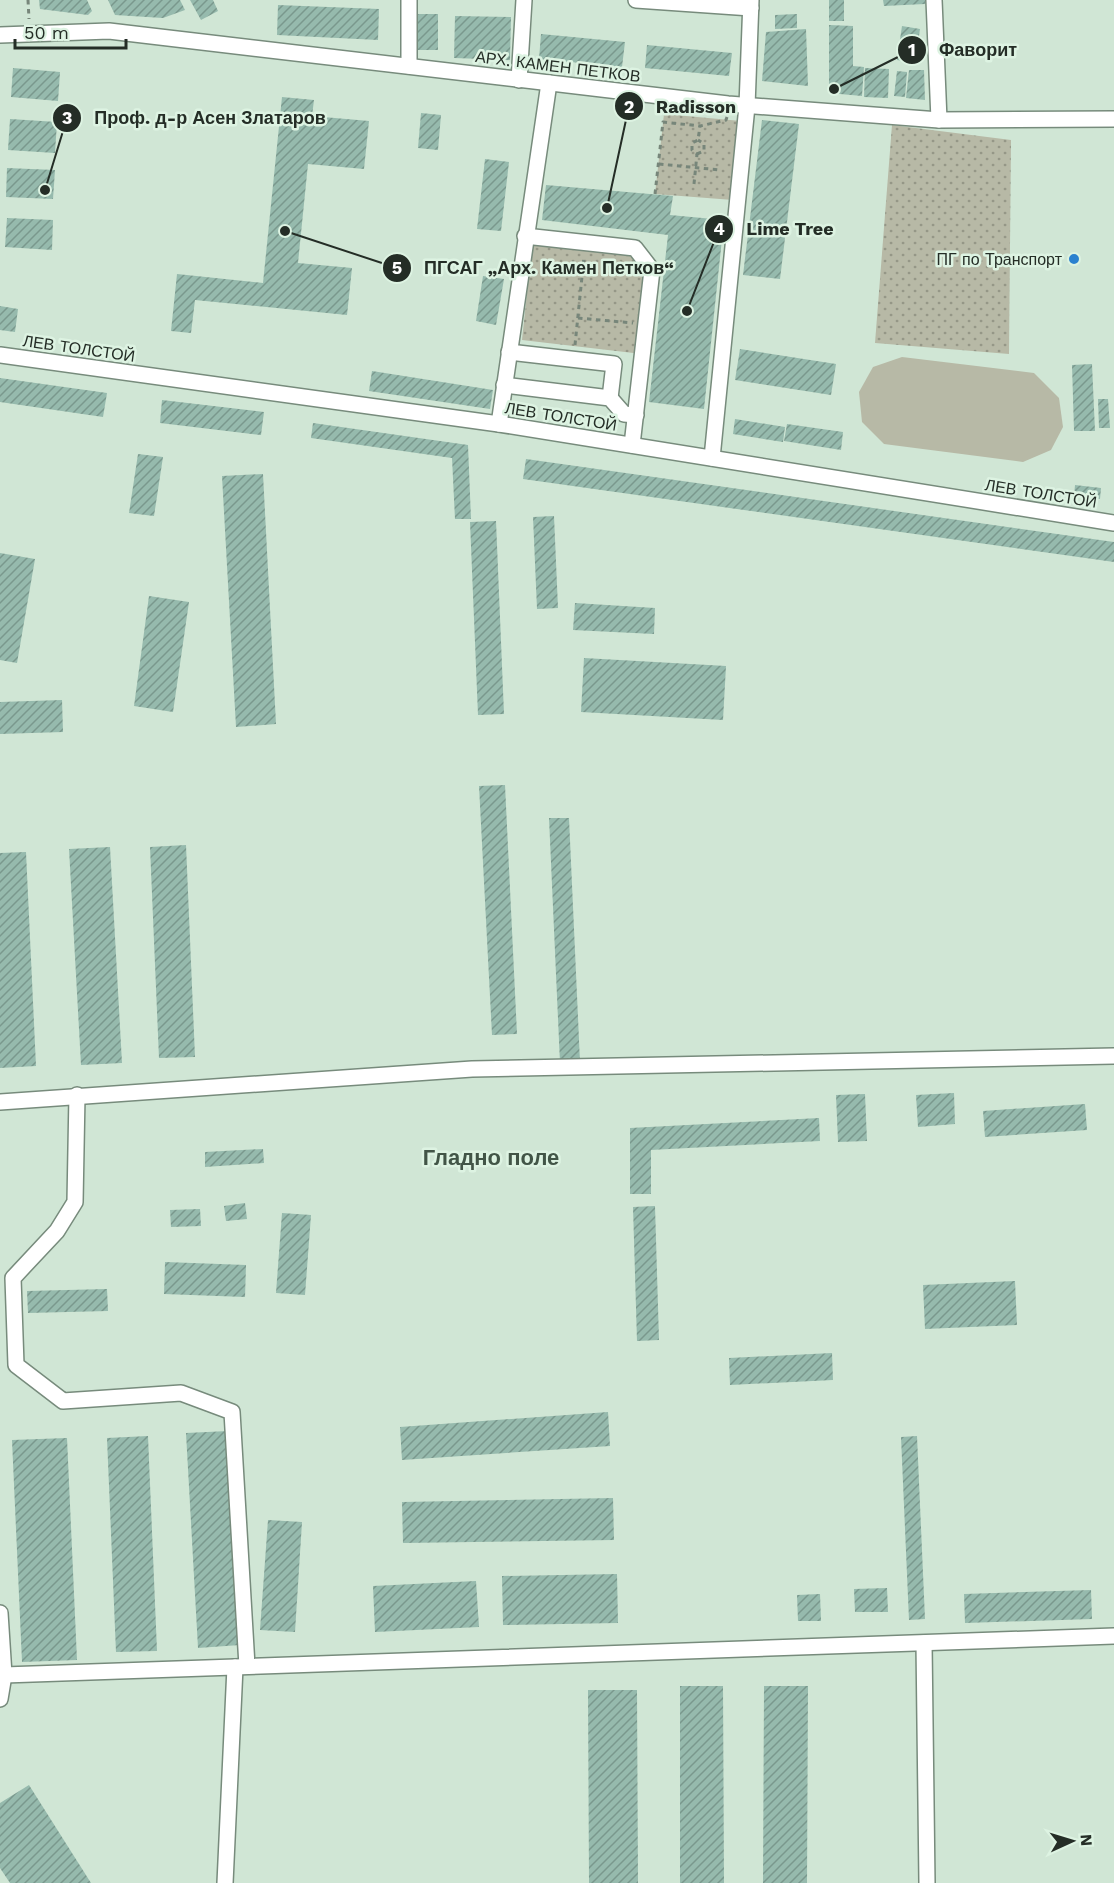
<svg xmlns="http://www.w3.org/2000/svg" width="1114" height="1883" font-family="'Work Sans',sans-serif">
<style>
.park{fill:url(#park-dots)}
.pitch{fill:#b7b9a6}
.building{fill:url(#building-hatch)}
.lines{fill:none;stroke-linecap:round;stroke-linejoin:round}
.minor-casing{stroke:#778b7c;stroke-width:18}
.path{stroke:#77867a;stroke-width:3;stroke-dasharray:4.5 4.5;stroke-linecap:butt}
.minor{stroke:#fff;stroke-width:15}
.poi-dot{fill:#2a81cf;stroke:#ddf3e2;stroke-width:2}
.labels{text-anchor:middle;stroke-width:5;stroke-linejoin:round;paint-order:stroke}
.street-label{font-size:16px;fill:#242d26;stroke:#ddf3e2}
.poi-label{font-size:16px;fill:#242d26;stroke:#ddf3e2;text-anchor:end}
.district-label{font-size:22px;font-weight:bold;fill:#425547;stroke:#ddf3e2}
.leader{fill:none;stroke:#242d26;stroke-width:2}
.callout-dot{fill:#242d26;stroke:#ddf3e2;stroke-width:2}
.mark-label{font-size:18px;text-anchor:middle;font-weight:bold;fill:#fff}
.callout-label{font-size:18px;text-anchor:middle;font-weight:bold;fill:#242d26;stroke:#ddf3e2;stroke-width:5;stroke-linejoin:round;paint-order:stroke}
</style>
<defs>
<pattern id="park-dots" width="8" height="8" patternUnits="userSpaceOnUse" patternTransform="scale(1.5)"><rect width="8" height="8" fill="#b7b9a6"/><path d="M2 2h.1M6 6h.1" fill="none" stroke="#959787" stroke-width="1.8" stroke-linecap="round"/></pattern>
<pattern id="building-hatch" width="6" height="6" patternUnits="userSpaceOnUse" patternTransform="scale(1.5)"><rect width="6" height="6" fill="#96baad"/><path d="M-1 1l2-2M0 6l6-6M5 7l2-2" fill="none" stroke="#7a988d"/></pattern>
</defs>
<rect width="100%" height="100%" fill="#d0e6d5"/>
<!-- park -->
<g class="park">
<polygon points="664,114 741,121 733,200 655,194"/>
<polygon points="892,125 1011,140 1009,354 875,343"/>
<polygon points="533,237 635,248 652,270 642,354 522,340"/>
</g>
<!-- pitch -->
<polygon class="pitch" points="902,357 1034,373 1059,398 1063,427 1051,450 1023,462 884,444 862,422 859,392 873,367"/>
<!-- building -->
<g class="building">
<polygon points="39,0 87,0 92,11 88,15 40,9"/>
<polygon points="108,0 180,0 185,10 163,18 115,15"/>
<polygon points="190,0 213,0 218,11 201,20"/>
<rect x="829" y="0" width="15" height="21"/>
<polygon points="883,0 925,0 925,4 884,6"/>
<polygon points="278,5 379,9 378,40 277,35"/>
<polygon points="413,14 438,14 438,50 412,50"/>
<polygon points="797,14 797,28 775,29 775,15"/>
<polygon points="455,16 511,17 510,60 454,58"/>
<polygon points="829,25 853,26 853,66 864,67 862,96 829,93"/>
<polygon points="902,26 920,29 915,63 897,60"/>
<polygon points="806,29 808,86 762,81 766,32"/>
<polygon points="541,34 625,42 622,67 539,59"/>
<polygon points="647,45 732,53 729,76 645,68"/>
<polygon points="13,68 60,72 58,101 11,97"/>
<polygon points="865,68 889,69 888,98 864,97"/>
<polygon points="909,70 924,70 925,100 906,98"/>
<polygon points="897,71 907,72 905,97 894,96"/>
<polygon points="282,97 314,100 312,116 369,121 364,169 308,164 298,263 352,268 347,315 195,300 191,333 171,331 177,274 263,283"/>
<polygon points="421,113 441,115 438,150 418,148"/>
<polygon points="10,119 57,122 55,153 8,150"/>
<polygon points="762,120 799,124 780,279 743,275"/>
<polygon points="485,159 509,162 501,231 477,229"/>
<polygon points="7,168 55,170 53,199 6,197"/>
<polygon points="546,185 673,196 670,215 724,220 704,409 649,402 668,235 542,220"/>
<polygon points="7,218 53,220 52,250 5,247"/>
<polygon points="483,276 504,279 496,325 476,321"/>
<polygon points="0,306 18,309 15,332 0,330"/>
<polygon points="740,349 836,364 831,395 735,380"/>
<polygon points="1092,364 1095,431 1074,431 1072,365"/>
<polygon points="372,371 493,390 490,409 369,391"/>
<polygon points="0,378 107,393 103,417 0,402"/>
<polygon points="1098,399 1108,399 1110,428 1099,428"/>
<polygon points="162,400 264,412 261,435 160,423"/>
<polygon points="735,419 785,427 783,442 733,434"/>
<polygon points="313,423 468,445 471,519 455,519 452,458 311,438"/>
<polygon points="787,424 843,432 841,450 784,441"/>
<polygon points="138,454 163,457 154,516 129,513"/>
<polygon points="526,459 1114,542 1114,562 523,479"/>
<polygon points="263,474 276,724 236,727 222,476"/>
<polygon points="1075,485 1101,488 1100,499 1074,496"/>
<polygon points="554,516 558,608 537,609 533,517"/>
<polygon points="496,521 504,714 478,715 470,522"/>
<polygon points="0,553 35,559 17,663 0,660"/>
<polygon points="149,596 189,602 173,712 134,706"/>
<polygon points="575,603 655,608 654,634 573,630"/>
<polygon points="584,658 726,666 723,720 581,712"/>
<polygon points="62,700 63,732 0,734 0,702"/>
<polygon points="505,785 517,1034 492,1035 479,786"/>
<polygon points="549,818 569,818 580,1062 560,1063"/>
<polygon points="186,845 195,1057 159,1058 150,847"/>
<polygon points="110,847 122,1063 81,1065 69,849"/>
<polygon points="26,852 36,1066 0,1068 0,853"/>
<polygon points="954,1093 955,1124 918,1127 916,1095"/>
<polygon points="865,1094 867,1141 838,1142 836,1095"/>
<polygon points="1085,1104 1087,1130 985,1137 983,1111"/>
<polygon points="819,1118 820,1141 651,1150 651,1194 630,1194 630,1128"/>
<polygon points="263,1149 264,1163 205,1167 205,1152"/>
<polygon points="245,1203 247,1219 226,1221 224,1206"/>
<polygon points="655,1206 659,1340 637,1341 633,1207"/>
<polygon points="200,1209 201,1226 171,1227 170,1210"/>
<polygon points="282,1213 311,1215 305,1295 276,1293"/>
<polygon points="165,1262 246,1265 245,1297 164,1294"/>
<polygon points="1015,1281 1017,1325 925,1329 923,1285"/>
<polygon points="107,1289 108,1311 28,1313 27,1291"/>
<polygon points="832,1353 833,1380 730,1385 729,1358"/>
<polygon points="608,1412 610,1446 402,1460 400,1427"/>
<polygon points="228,1431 240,1645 198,1648 186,1433"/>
<polygon points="148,1436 157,1651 116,1652 107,1438"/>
<polygon points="917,1436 925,1619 909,1620 901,1437"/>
<polygon points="67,1438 77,1660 22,1662 12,1440"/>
<polygon points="613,1498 614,1540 403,1543 402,1502"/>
<polygon points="268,1520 302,1522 295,1632 260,1630"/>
<polygon points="617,1574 618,1623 503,1625 502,1576"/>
<polygon points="476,1581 479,1627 375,1632 373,1586"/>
<polygon points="887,1588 888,1612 855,1612 854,1589"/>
<polygon points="1091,1590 1092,1619 965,1623 964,1594"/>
<polygon points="820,1594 821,1621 798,1621 797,1595"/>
<polygon points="680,1686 723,1686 724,1883 680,1883"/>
<polygon points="764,1686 808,1686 807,1883 763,1883"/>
<polygon points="588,1690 637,1690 638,1883 589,1883"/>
<polygon points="29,1785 91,1883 10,1883 0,1868 0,1803"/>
</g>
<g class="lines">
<!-- minor casing -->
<g class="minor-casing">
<g id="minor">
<polyline points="636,0 751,8"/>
<polyline points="934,0 939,120"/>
<polyline points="0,35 109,31 728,104 939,120 1114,119"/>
<polyline points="409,66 409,0"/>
<polyline points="519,80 524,0"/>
<polyline points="525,236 635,248 652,270 632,445"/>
<polyline points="509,352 614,364 610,398"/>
<polyline points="0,355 499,424 1114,523"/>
<polyline points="504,385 610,398 624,414 636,415"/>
<polyline points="499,424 549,83"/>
<polyline points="712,458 747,106 751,0"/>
<polyline points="77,1095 75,1202 57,1231 13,1278 16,1365 63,1401 181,1393 232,1412 247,1666"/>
<polyline points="0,1102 472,1069 1114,1056"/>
<polyline points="0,1613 4,1675 0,1699"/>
<polyline points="924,1643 927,1883"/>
<polyline points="4,1675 1114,1636"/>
<polyline points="225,1883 235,1667"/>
</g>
</g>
<!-- path -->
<g class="path">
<polyline points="28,0 29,19"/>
<polyline points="697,154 704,151 704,144 698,140"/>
<polyline points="659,164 720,170"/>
<polyline points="694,184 697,154 692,150 692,143 698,140 700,126"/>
<polyline points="655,194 663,122 700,126 726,120 727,117"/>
<polyline points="578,318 633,323"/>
<polyline points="575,345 584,257"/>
</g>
<!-- minor -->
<use href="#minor" class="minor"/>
</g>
<!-- markers -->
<circle class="poi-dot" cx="1074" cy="259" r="6"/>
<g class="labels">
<!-- street labels -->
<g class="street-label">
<text transform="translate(558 66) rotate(7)" y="6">АРХ. КАМЕН ПЕТКОВ</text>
<text transform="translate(79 348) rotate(8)" y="6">ЛЕВ ТОЛСТОЙ</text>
<text transform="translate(561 416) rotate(9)" y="6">ЛЕВ ТОЛСТОЙ</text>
<text transform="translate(1041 493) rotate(9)" y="6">ЛЕВ ТОЛСТОЙ</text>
</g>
<!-- poi labels -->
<g class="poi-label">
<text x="1062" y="265">ПГ по Транспорт</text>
</g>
<!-- district labels -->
<g class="district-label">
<text x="491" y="1165">Гладно поле</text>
</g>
</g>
<!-- callouts -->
<path class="leader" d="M834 89L912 50M607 208L629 106M45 190L67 118M687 311L719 229M285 231L397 268"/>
<g class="callout-dot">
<circle cx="834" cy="89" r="6"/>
<circle cx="607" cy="208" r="6"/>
<circle cx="45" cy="190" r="6"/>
<circle cx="687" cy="311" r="6"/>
<circle cx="285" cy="231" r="6"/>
<circle cx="912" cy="50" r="15"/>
<circle cx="629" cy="106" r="15"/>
<circle cx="67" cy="118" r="15"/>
<circle cx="719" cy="229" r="15"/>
<circle cx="397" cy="268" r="15"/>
</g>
<g class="mark-label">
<text x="912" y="56">1</text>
<text x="629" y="113">2</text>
<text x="67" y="124">3</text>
<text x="719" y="235">4</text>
<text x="397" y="274">5</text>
</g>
<g class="callout-label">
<text x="978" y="56">Фаворит</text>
<text x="696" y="113">Radisson</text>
<text x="210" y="124">Проф. д-р Асен Златаров</text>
<text x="790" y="235">Lime Tree</text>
<text x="549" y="274">ПГСАГ „Арх. Камен Петков“</text>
</g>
<!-- north arrow -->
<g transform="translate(1072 1841) rotate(86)" stroke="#ddf3e2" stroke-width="4.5" paint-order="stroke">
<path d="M0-4.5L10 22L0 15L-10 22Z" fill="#242d26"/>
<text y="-9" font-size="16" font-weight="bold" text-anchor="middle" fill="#242d26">N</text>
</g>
<!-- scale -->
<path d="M15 39v9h111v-9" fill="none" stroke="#242d26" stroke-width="3"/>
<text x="24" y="39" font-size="18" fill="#242d26" stroke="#ddf3e2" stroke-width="4.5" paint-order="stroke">50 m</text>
</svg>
